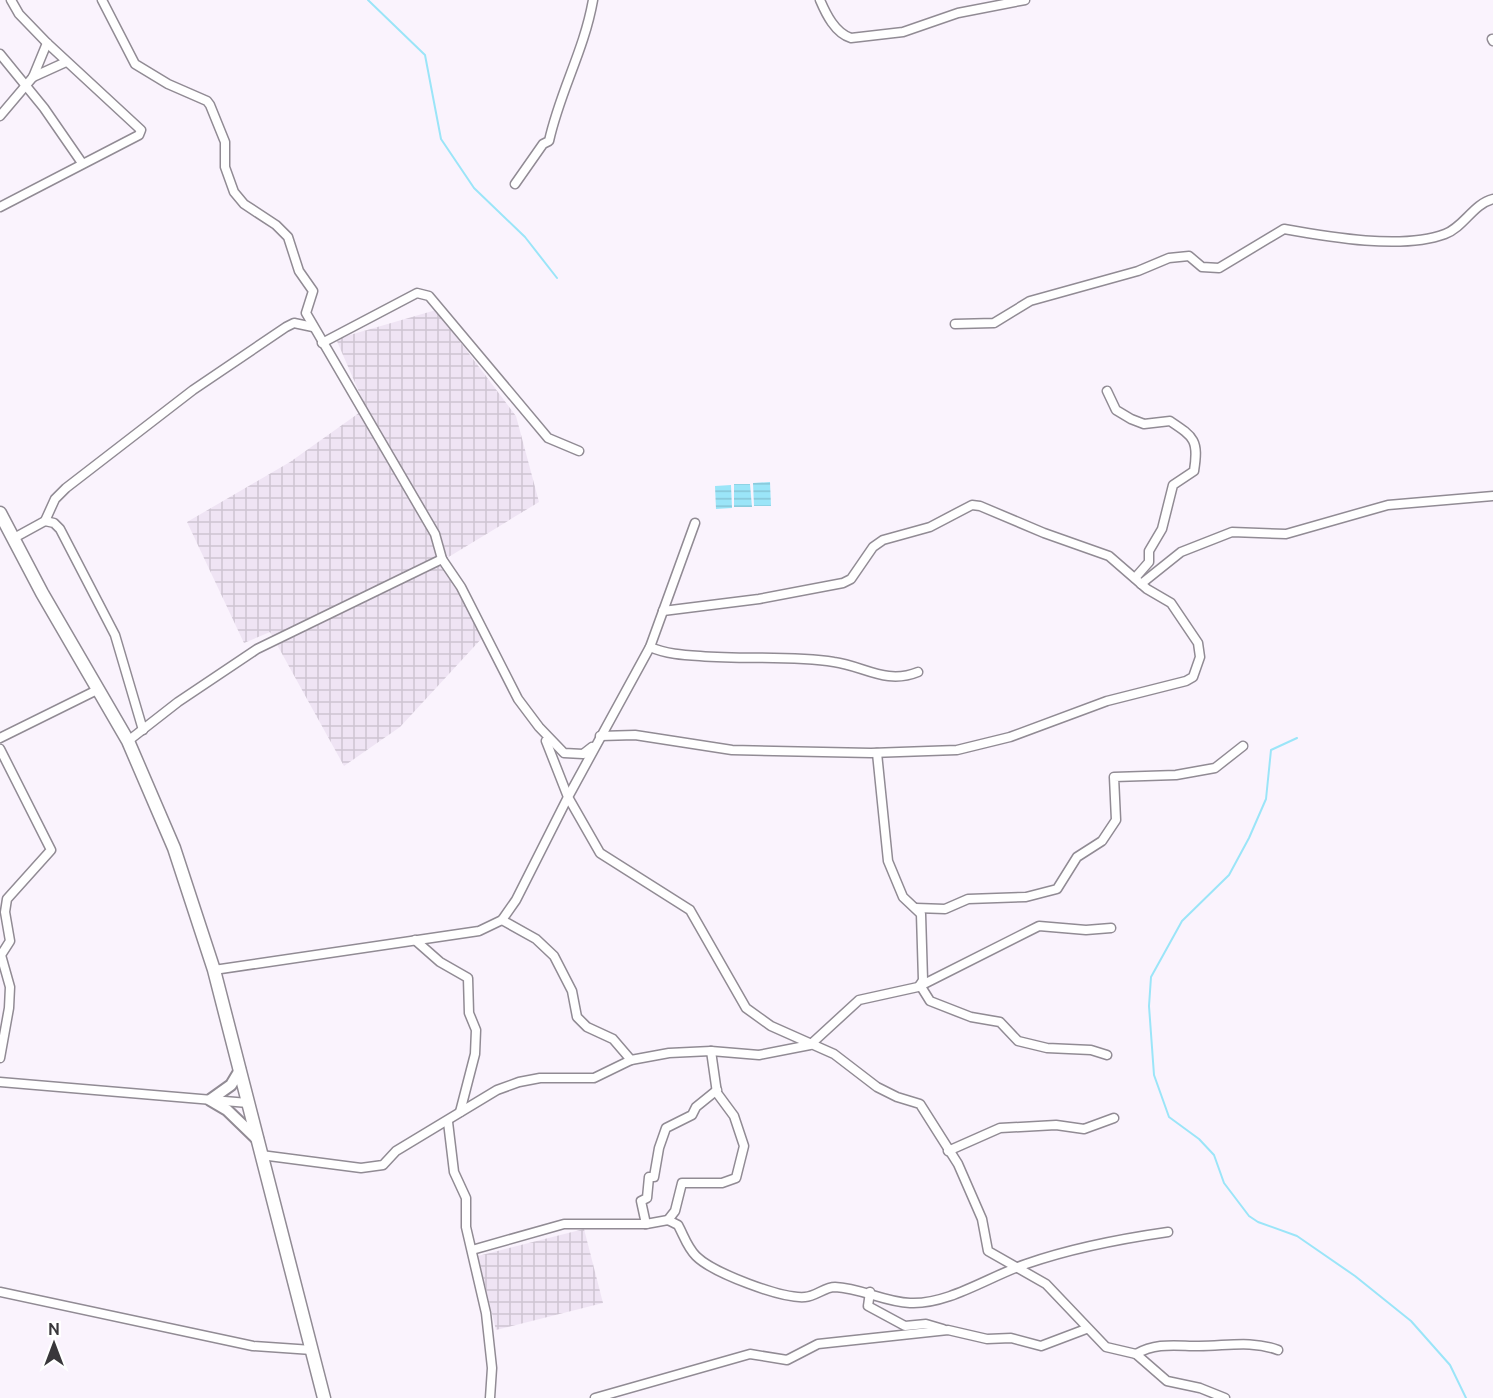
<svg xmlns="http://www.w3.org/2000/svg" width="1493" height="1398" font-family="Ubuntu,sans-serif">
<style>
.industrial{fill:url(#industrial-grid)}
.water{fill:url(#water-rules)}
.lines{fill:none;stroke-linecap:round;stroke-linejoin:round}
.stream{stroke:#9be5f8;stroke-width:2}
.minor-casing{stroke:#918b94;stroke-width:11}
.tertiary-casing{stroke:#918b94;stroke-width:14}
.secondary-casing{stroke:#918b94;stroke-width:15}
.minor{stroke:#fff;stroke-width:8}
.tertiary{stroke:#fff;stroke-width:10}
.secondary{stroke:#fff;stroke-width:12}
</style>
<defs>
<pattern id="industrial-grid" width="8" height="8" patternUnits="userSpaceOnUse" patternTransform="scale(1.5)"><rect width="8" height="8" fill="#efe4f4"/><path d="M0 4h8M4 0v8" fill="none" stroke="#cec4d2"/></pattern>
<pattern id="water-rules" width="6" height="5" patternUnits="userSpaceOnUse" patternTransform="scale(1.5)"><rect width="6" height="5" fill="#9be5f8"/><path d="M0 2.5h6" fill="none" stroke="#86c5d6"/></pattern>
</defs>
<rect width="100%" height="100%" fill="#faf3fd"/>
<!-- industrial -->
<g class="industrial">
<polygon points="436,310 516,416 539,502 442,561 483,637 400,727 344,766 270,632 244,643 187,522 290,462 366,408 336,339"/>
<polygon points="584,1229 603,1303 496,1330 478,1256"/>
</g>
<!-- water -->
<g class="water">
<polygon points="770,482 771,506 754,506 753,483"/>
<polygon points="734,484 750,484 752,507 734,507"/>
<polygon points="731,485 732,508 716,509 715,486"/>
</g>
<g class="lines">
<!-- stream -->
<g class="stream">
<polyline points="368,0 425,55 441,139 474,188 525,237 557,278"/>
<polyline points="1297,738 1271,750 1266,799 1249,838 1229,875 1182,921 1151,977 1149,1006 1154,1075 1169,1117 1199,1139 1214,1155 1224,1183 1249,1216 1258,1222 1297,1236 1355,1276 1411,1321 1450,1365 1466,1398"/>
</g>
<!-- minor casing -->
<g class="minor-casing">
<g id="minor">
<polyline points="102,0 135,64 168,84 207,101 210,105 225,142 225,167 234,192 244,204 276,225 288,237 299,271 313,291 306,313 435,534 442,559 461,587 518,699 539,727 564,753 583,754 592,747"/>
<path d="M 820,0 C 826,14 835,33 851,38 L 903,32 L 958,13 L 1025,0"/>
<polyline points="1492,39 1493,41"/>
<polyline points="0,54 44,108 82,163"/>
<polyline points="33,77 66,62"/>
<polyline points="0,116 33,77 47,43"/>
<path d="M 515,184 L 543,144 L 549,141 C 560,91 584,51 593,0"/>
<polyline points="0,207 139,135 141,130 47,43 19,14 11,0"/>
<path d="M 955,324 L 994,323 L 1030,301 L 1138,271 L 1169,258 L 1189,256 L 1202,267 L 1219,268 L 1284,229 C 1329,237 1402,250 1445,234 C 1464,227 1473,204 1493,199"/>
<polyline points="322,343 417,293 429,296 548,438 579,451"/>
<path d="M 1107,391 L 1116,410 L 1131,419 L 1144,424 L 1170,421 C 1194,437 1199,440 1194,471 L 1173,485 L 1162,529 L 1149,551 L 1149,562 L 1135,578"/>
<polyline points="45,521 54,523 60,529 115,635 143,730"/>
<polyline points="695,523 650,647 568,797 600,853 690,910 746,1008 771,1026 834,1054 877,1087 897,1097 920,1104 958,1164 982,1219 988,1251 1046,1284 1106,1347 1136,1354 1167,1381 1200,1388 1225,1398"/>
<polyline points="14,538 45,521 55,499 66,488 193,390 286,327 294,323 313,327"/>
<polyline points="1141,584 1181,552 1232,532 1286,534 1388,505 1493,496"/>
<path d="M 650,647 C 666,654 683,655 700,656 C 744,660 790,655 834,662 C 864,666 886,685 918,672"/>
<polyline points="600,736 635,735 732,750 871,753 957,750 1010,737 1107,701 1186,681 1193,677 1200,657 1198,643 1171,603 1147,589 1109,556 1044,533 980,506 972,505 930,527 883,540 873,547 851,579 843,583 759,599 663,611"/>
<polyline points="0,738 97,690"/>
<polyline points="128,741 178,702 257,649 442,559"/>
<polyline points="0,749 51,850 7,899 5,912 10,941 1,955 10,987 9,1008 0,1058"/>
<polyline points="877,753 888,861 903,897 921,914 923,980 920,985"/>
<polyline points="916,908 945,909 968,899 1026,897 1057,889 1077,857 1102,841 1116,820 1114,777 1176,775 1215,768 1243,746"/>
<polyline points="502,920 536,939 554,956 572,991 577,1017 587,1027 613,1039 631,1060"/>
<polyline points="415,940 440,962 468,978 469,1013 476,1030 475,1054 460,1112"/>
<polyline points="214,970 479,931 502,920 516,900 568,797 546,741"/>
<polyline points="920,985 930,1001 971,1017 1000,1022 1018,1041 1047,1048 1091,1050 1107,1055"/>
<polyline points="0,1082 248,1103"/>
<polyline points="448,1122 454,1172 466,1198 466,1227 486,1313 492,1368 490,1398"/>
<polyline points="948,1151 1000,1128 1056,1125 1084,1129 1114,1118"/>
<polyline points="261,1155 361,1168 383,1165 396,1151 497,1090 519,1082 540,1078 594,1078 631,1060 669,1053 711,1051 759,1055 810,1045 859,1000 918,987 1039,926 1086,930 1111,928"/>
<polyline points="668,1220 675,1211 682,1183 722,1183 736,1178 744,1146 734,1116 717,1093 711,1051"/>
<polyline points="646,1224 641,1201 647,1198 649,1177 654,1177 659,1148 666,1128 692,1115 696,1107 717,1090"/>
<path d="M 472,1250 L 564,1224 L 646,1224 L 668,1220 L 678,1225 C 684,1236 687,1247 696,1256 C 713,1273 782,1299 805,1297 C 816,1296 825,1287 835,1287 C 861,1288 884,1302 910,1303 C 948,1305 990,1276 1026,1264 C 1072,1248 1119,1239 1168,1232"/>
<polyline points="0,1292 253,1346 312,1350"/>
<polyline points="870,1292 868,1306 905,1326 926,1324 943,1329"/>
<path d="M 1136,1354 C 1157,1342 1176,1346 1199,1346 C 1227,1346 1251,1340 1278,1350"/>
<polyline points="595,1398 750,1354 787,1360 818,1344 948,1330 987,1339 1011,1338 1041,1346 1086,1329"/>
</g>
</g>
<!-- tertiary casing -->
<g class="tertiary-casing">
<polyline id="tertiary" points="240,1070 231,1085 210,1100 227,1110 258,1140"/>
</g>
<!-- secondary casing -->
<g class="secondary-casing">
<polyline id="secondary" points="0,513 42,593 128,741 174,848 214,970 324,1398"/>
</g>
<!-- minor -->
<use href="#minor" class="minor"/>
<!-- tertiary -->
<use href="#tertiary" class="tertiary"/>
<!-- secondary -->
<use href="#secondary" class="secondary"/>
</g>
<!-- north arrow -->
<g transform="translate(54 1344)" stroke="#ffffff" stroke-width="4.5" paint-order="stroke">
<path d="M0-4.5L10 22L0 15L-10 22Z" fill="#39373b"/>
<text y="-9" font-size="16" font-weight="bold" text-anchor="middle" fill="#39373b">N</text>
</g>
</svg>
